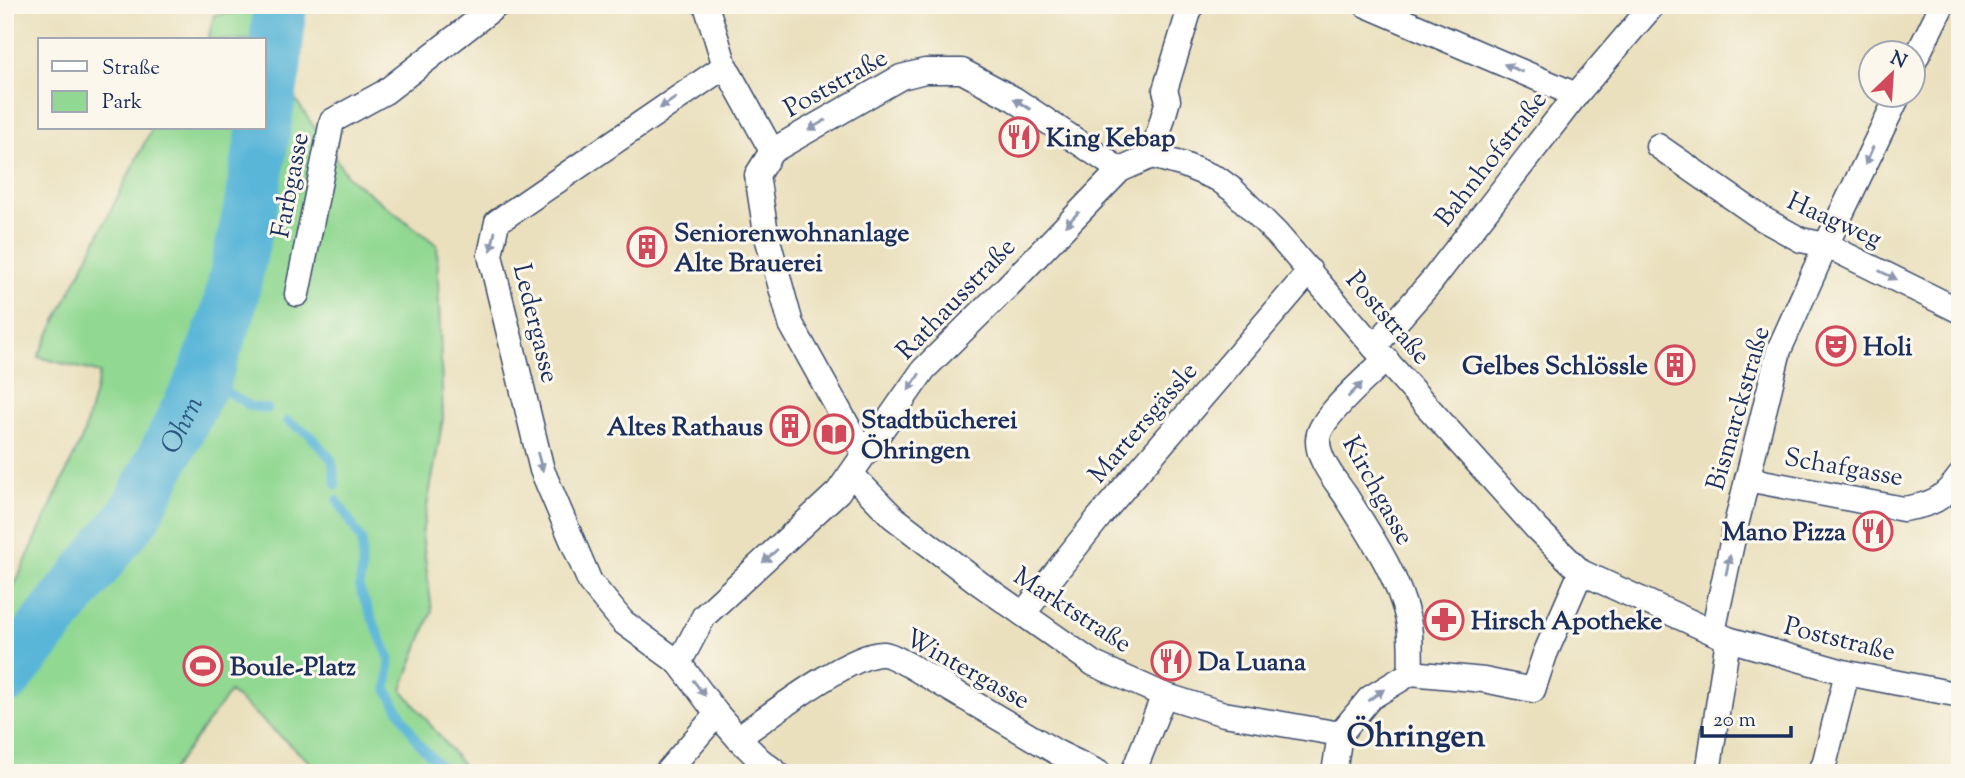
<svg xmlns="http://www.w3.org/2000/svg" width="1965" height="778" font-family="'Sorts Mill Goudy',serif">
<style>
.green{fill:#91d892;stroke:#568478;stroke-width:2}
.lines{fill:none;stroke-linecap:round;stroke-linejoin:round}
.stream{stroke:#5ab6d8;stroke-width:9}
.river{stroke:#5ab6d8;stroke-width:54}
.street-casing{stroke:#3a4a6c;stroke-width:27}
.street{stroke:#fff;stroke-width:24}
.oneway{fill:#8d97ae}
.labels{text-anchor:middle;stroke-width:6;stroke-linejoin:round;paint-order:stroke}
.street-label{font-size:26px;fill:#1b2f5e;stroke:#fbf7ec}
.poi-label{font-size:26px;font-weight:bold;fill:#1b2f5e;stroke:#fbf7ec;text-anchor:start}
.water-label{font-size:28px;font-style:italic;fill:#2e5883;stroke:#fbf7ec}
.district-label{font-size:33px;font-weight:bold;fill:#1b2f5e;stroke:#fbf7ec}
</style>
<rect width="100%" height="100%" fill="#fbf7ec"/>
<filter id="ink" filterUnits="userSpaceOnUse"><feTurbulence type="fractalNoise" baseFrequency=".0143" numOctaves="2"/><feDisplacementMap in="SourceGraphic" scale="14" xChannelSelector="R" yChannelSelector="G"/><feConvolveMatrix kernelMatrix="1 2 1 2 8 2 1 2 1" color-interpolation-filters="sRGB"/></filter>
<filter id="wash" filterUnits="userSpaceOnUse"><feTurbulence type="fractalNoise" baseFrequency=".00686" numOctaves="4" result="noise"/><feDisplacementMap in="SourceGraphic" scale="28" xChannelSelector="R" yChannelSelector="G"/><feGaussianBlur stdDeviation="1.57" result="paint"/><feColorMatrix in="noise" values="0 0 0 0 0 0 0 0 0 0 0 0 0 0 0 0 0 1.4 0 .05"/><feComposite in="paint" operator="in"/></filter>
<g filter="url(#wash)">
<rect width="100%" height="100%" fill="#eae0bd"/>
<!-- green -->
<polygon class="green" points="238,5 294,5 287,87 348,177 437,245 443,419 422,534 432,611 402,689 469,773 322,773 230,692 170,773 5,773 5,606 83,436 100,373 38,357 152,128 264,128 264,40 208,40 214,15 236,13"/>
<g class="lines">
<!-- stream -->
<g class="stream">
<polyline points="1656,20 1668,5"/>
<polyline points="204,378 250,406 268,409"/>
<polyline points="287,421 309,434 332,460 336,485"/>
<polyline points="337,500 362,541 362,569 359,588 390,660 387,690 418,743 447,773"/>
</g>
<!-- river -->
<g class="river">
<polyline points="264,126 274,69 280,5"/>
<path id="s1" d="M 5,678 L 135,514 L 204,378 L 228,312 L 249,215 L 264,128"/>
</g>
</g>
</g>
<g filter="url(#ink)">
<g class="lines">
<!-- street casing -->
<g class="street-casing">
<g id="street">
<polyline points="706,5 725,66 772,151"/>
<polyline points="1366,5 1576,95"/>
<polyline points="725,66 497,222 490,255 542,470 590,582 623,622 679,663 717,714 738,738 760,760 777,773"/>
<polyline points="1912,66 1942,5"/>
<polyline points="1658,146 1763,219 1801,240 1826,245 1960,311"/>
<polyline points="1152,156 1168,100 1165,90 1191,5"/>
<polyline points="297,294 332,121 385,92 497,5"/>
<polyline points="1374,347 1431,282 1576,95 1653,5"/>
<path d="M 1386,359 C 1370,375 1325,413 1319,434 C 1313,454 1335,480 1346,496 C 1370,535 1398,575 1408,620 C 1412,637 1410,656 1411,673"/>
<polyline points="866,453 855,439 791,324 766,233 757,175 772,151 901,77 925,71 962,71 1014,99 1120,170"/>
<polyline points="851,474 893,517 979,583 1094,664 1164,695 1224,714 1340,734"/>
<path d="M 1747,479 L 1903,509 C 1931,505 1943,500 1960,476"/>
<polyline points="1023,614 1100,516 1310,271"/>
<polyline points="1713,632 1735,529 1779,350 1826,245 1899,94"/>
<polyline points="679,663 704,616 838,492 924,369 1008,286 1120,170 1152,156 1184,165 1218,179 1233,190 1277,234 1374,347 1537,529 1581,572 1728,639 1847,673 1960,695"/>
<path d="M 738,738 C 766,718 853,651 884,654 C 892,655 902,662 909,665 L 1058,753 L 1099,773"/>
<polyline points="666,773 717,714"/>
<polyline points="1133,773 1164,695"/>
<polyline points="1334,773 1340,734 1370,698 1411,673 1484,680 1533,690 1545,654 1581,572"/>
<polyline points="1708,773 1728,639"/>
<polyline points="1819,773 1824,765 1847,673"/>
</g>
</g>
<!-- street -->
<use href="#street" class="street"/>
</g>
<!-- one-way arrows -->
<defs><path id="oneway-solid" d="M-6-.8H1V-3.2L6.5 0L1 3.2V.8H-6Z" transform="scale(1.75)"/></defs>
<g class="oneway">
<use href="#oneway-solid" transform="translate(1513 68) rotate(-157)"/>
<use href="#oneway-solid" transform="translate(668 103) rotate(146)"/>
<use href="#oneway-solid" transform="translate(1022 104) rotate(-147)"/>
<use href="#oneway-solid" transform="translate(817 125) rotate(150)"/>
<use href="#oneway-solid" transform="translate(1869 156) rotate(114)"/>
<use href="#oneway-solid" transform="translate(1072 219) rotate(134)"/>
<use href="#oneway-solid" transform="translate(493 241) rotate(102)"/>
<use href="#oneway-solid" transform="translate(1888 275) rotate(26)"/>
<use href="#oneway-solid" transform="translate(914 382) rotate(124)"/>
<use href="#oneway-solid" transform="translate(1355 390) rotate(-45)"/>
<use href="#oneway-solid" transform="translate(540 462) rotate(75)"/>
<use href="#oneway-solid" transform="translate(770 556) rotate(138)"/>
<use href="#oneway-solid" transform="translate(1728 565) rotate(-78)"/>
<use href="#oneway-solid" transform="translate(699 688) rotate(53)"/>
<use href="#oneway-solid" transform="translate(1376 695) rotate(-35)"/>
</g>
</g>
<!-- icons -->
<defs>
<g id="restaurant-ring" transform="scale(2.0125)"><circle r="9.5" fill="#fbf7ec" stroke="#d1495b" stroke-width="1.5"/><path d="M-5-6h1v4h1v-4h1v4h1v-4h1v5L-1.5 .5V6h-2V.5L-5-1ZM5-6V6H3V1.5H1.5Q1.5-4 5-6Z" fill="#d1495b"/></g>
<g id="building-ring" transform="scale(2.0125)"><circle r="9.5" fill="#fbf7ec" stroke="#d1495b" stroke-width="1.5"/><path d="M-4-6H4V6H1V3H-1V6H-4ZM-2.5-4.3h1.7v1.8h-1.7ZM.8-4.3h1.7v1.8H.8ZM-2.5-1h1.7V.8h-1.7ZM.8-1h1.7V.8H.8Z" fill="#d1495b"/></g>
<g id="theatre-ring" transform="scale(2.0125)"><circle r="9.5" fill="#fbf7ec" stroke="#d1495b" stroke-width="1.5"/><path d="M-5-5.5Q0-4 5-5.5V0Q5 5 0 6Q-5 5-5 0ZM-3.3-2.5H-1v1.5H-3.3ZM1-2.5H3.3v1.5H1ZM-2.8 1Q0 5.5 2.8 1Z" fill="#d1495b"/></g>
<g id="library-ring" transform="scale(2.0125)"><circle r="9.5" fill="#fbf7ec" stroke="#d1495b" stroke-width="1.5"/><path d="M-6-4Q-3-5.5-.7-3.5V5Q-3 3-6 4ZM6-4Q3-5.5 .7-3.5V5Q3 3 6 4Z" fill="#d1495b"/></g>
<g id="pharmacy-ring" transform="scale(2.0125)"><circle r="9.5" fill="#fbf7ec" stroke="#d1495b" stroke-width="1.5"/><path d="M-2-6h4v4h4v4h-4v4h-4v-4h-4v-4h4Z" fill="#d1495b"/></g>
<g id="stadium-ring" transform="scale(2.0125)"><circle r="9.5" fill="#fbf7ec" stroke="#d1495b" stroke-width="1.5"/><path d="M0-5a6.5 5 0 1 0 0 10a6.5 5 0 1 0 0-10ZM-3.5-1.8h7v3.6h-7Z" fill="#d1495b"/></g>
</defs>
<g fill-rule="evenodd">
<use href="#restaurant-ring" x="1019" y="137"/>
<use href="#building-ring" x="647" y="247"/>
<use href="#theatre-ring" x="1836" y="346"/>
<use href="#building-ring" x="1675" y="365"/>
<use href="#building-ring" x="790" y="426"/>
<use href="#library-ring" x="834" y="434"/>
<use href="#restaurant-ring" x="1873" y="531"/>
<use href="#pharmacy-ring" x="1444" y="620"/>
<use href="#restaurant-ring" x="1171" y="661"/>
<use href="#stadium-ring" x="203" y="666"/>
</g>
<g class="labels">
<!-- street labels -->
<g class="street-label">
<text transform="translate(835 82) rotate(-29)" y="9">Poststraße</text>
<text transform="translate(1490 158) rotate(-52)" y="9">Bahnhofstraße</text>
<text transform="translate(289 185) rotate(-79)" y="9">Farbgasse</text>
<text transform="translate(1835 219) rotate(24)" y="9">Haagweg</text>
<text transform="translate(955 298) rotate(-46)" y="9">Rathausstraße</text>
<text transform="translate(1389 317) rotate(49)" y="9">Poststraße</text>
<text transform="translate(537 323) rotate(76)" y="9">Ledergasse</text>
<text transform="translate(1737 408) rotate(-74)" y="9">Bismarckstraße</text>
<text transform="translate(1142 422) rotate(-49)" y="9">Martersgässle</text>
<text transform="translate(1844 466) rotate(10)" y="9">Schafgasse</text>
<text transform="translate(1379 490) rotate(61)" y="9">Kirchgasse</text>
<text transform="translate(1073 609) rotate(33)" y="9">Marktstraße</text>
<text transform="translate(1840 638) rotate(14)" y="9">Poststraße</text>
<text transform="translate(968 668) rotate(29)" y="9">Wintergasse</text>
</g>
<!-- poi labels -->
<g class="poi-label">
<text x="1046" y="146">King Kebap</text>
<text x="674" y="241">Seniorenwohnanlage<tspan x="674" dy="30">Alte Brauerei</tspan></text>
<text x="1863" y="355">Holi</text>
<text x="1648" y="374" text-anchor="end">Gelbes Schlössle</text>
<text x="861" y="428">Stadtbücherei<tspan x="861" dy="30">Öhringen</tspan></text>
<text x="763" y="435" text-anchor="end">Altes Rathaus</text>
<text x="1846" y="540" text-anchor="end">Mano Pizza</text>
<text x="1471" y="629">Hirsch Apotheke</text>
<text x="1198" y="670">Da Luana</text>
<text x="230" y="675">Boule-Platz</text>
</g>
<!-- water labels -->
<g class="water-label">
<text dy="10" stroke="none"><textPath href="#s1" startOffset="310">Ohrn</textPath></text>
</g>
<!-- district labels -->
<g class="district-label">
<text x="1416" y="746">Öhringen</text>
</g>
</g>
<!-- margin -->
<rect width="1965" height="778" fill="none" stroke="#fbf7ec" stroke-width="28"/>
<!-- legend -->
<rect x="38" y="38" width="228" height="91" fill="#fbf7ec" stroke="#a1a7b3" stroke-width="2"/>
<rect x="52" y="61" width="35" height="10" fill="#ffffff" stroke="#a1a7b3" stroke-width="2"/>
<text x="102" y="74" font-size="21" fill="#1b2f5e">Straße</text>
<rect x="52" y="91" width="35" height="21" fill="#91d892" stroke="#a1a7b3" stroke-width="2"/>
<text x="102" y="108" font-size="21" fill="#1b2f5e">Park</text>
<!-- north arrow -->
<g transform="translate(1892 74) rotate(25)"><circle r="33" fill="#fbf7ec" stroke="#a1a7b3" stroke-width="2"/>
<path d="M0-5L12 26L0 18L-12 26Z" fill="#d1495b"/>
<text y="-10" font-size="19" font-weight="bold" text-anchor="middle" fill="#1b2f5e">N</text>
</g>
<!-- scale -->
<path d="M1702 726v10h89v-10" fill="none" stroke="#1b2f5e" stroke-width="3.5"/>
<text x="1713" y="726" font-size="21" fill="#1b2f5e" stroke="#fbf7ec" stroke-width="5" paint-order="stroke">20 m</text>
</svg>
